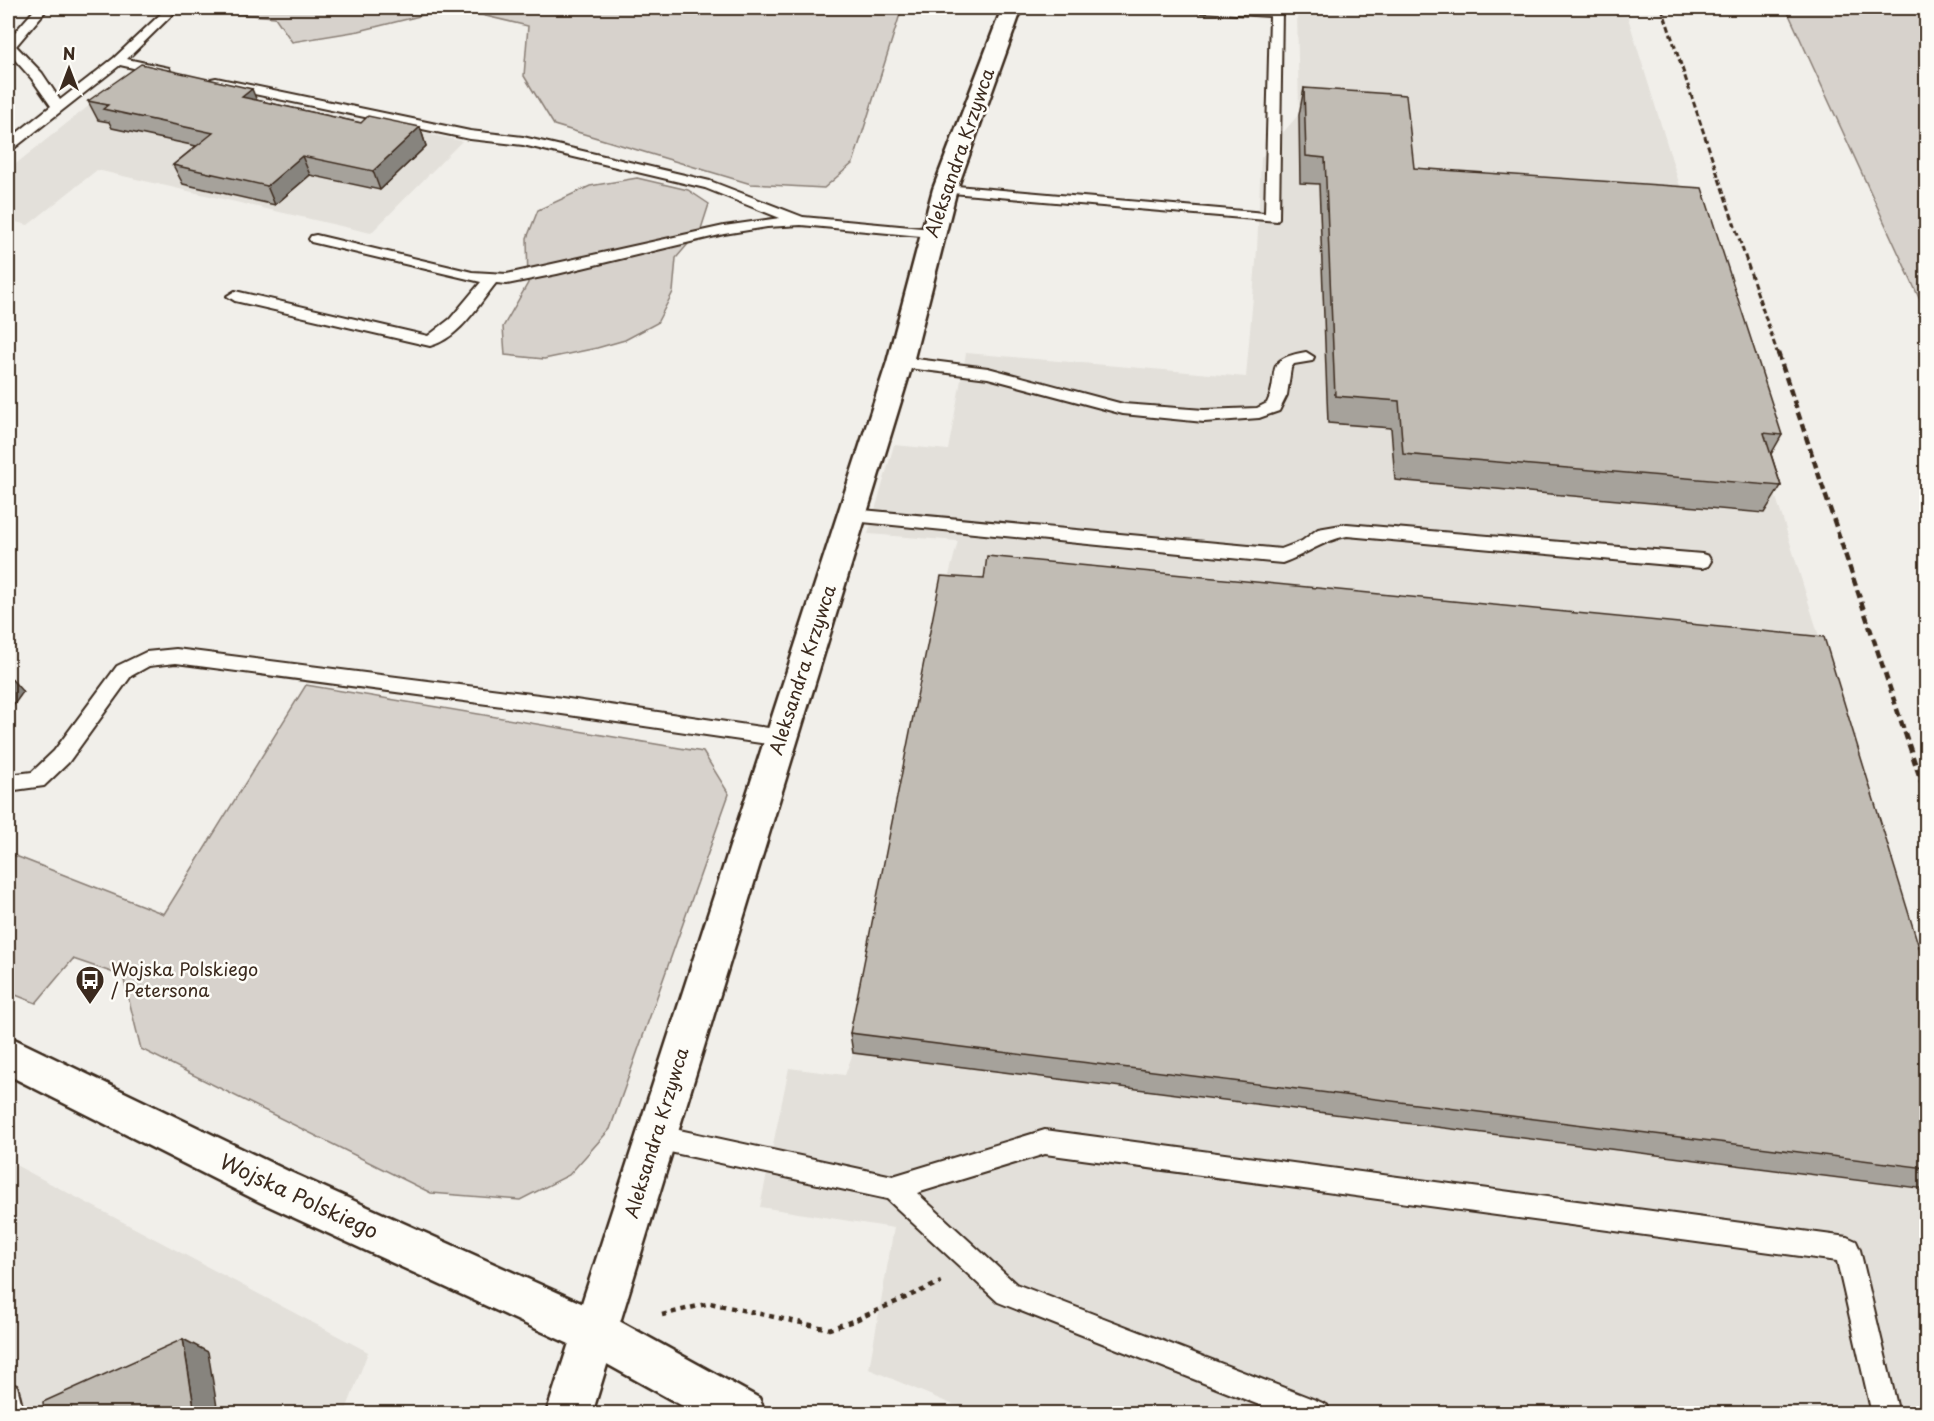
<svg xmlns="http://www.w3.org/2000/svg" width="1934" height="1421" font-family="'Playpen Sans',sans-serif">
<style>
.built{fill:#e3e0da}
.green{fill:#d7d2cc;stroke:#897e75;stroke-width:1.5}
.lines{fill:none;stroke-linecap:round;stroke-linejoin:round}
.lane-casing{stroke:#3b2a1e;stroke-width:4}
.street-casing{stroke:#3b2a1e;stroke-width:5}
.secondary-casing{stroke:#3b2a1e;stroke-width:5}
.path{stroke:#3b2a1e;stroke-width:4.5;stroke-dasharray:5 5;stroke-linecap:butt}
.lane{fill:#fdfcf7;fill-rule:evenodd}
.street{fill:#fdfcf7;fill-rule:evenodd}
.secondary{fill:#fdfcf7;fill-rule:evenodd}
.rail-far1{stroke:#3b2a1e;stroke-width:3;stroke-dasharray:6 3;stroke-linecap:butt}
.rail{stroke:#3b2a1e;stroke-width:4.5;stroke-dasharray:8 4.5;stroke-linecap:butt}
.wall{fill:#a6a29b;stroke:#3b2a1e;stroke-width:1.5}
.shaded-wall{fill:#87847e;stroke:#3b2a1e;stroke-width:1.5}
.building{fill:#c1bcb4;stroke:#3b2a1e;stroke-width:1.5}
.labels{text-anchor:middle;stroke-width:5;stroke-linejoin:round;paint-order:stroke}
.street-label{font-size:18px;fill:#3b2a1e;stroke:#fdfcf7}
.poi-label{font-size:18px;fill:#3b2a1e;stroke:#fdfcf7;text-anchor:start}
.near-street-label{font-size:21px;fill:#3b2a1e;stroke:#fdfcf7}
</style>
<rect width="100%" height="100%" fill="#f1efea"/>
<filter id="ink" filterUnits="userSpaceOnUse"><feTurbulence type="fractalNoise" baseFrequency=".0167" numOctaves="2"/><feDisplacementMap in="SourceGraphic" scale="12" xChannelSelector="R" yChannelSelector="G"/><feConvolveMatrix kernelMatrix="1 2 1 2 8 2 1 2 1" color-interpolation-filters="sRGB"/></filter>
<g filter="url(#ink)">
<!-- built -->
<g class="built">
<polygon points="1297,8 1625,8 1926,983 1926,1413 972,1413 869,1369 894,1228 760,1207 789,1068 845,1075 853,1053 942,602 958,541 868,534 894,445 948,450 966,353 1246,377 1257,250 1261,158 1299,114"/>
<polygon points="129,74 462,141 371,233 97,170 28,225 8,220 8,170"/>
<polygon points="8,1161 368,1352 345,1413 8,1413"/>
</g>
<!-- green -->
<g class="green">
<polygon points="236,8 902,8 853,163 824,188 751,184 554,125 524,76 528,26 452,8 359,31 292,42 275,17 236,14"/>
<polygon points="1786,8 1926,8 1926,313"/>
<polygon points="637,178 688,190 709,204 701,229 676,258 673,292 657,323 625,340 597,348 544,359 505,355 503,327 528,283 527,238 538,210 590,186"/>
<polygon points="306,685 703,752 729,794 610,1129 569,1175 520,1200 431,1193 141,1049 123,976 73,959 36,1003 8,992 8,862 13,855 164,914"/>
</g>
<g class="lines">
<!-- lane casing -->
<g class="lane-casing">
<g id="lane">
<polygon points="36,8 48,8 16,46 42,73 60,100 114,58 167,8 179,8 127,59 169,68 170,71 164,75 120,65 13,149 8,150 8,140 51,106 32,79 8,52 8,40"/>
<polygon points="1195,8 1282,8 1279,218 1277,221 940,192 938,189 940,186 945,185 1265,213 1270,16 1201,12"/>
<path d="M 216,78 L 470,131 L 523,137 L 710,181 L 803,217 L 932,229 L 939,233 L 932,237 L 801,225 L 767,227 L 724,234 L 557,274 L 507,284 L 496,283 C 478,305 460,338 430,346 L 235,301 L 227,296 L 235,291 L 428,336 L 450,319 L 481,282 L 311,242 L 309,239 L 311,236 L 316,235 L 472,272 L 507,274 L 724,226 L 780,218 L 705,188 L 523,145 L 470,139 L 211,85 L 210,82 L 211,79 Z"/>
<path d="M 1306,352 L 1314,357 L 1312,361 L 1294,364 L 1291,368 L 1287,395 L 1279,411 L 1259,418 L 1204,422 L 1123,414 L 988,378 L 900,367 L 892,362 L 900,357 L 988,368 L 1123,404 L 1204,410 L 1257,408 L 1267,403 C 1282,372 1260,360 1306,352 Z"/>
<path d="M 852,509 L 1281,549 L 1302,541 L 1318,529 L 1347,524 L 1702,554 L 1708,556 L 1711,561 L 1708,566 L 1702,568 L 1347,536 C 1324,540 1305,555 1282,563 L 852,521 L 846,519 L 843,515 L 846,511 Z"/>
<polygon points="176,649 555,697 782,730 789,732 792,738 789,744 782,746 555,713 176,663 149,666 131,676 68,763 44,786 8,791 8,775 32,772 54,751 117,666 146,652"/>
<polygon points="656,1125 893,1176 1045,1130 1847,1237 1856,1241 1860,1250 1899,1414 1872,1414 1837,1261 1045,1154 917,1193 1016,1284 1318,1401 1327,1405 1331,1414 1282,1414 998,1302 887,1199 656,1149 648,1145 644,1137 648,1129"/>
<polygon points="8,1382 17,1386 24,1414 8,1414"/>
</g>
</g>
<!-- street casing -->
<g class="street-casing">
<polygon id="street" points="1002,8 1022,8 957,189 913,362 592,1414 546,1414 887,362 933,189"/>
</g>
<!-- secondary casing -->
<g class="secondary-casing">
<polygon id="secondary" points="8,1036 290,1172 610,1316 759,1398 766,1414 697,1414 578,1348 260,1202 8,1075"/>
</g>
<!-- path -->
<polyline class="path" points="662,1315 710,1303 829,1329 853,1321 941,1282"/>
<!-- lane -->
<use href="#lane" class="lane"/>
<!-- street -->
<use href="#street" class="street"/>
<!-- secondary -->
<use href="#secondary" class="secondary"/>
<!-- rail-far1 -->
<polyline class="rail-far1" points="1662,8 1778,355"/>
<!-- rail -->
<polyline class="rail" points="1778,353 1926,796"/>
</g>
<!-- wall -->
<g class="wall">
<polygon points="1304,88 1782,435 1771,454 1781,486 1764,513 1395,480 1391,428 1328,423 1319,184 1300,183 1299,115"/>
<polygon points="256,100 361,123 420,127 426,146 380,190 310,175 275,205 183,184 173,165 196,146 112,128 109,122 98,120 88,101"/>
<polygon points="1926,970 1926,1189 853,1053 850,1033"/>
</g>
<!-- shaded-wall -->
<g class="shaded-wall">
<polygon points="252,89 260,108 242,97"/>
<polygon points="420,127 426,146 380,190 373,171"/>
<polygon points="302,156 310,175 275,205 267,186"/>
<polygon points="8,675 23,692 8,713"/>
<polygon points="183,1339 208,1352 218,1413 195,1413"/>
</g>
<!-- building -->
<g class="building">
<polygon points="141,64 252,89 242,97 361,123 368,116 420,127 373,171 302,156 267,186 173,165 213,133 103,109 108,105 88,101"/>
<polygon points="1304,88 1406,95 1414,168 1702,188 1782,435 1764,433 1781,486 1403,454 1399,401 1335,396 1325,158 1306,156"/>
<polygon points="987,556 1824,637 1926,970 1926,1168 850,1033 941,576 984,579"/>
<polygon points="183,1339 195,1413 44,1413 43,1402"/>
</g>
</g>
<!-- icons -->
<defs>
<g id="bus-pin" transform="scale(1.5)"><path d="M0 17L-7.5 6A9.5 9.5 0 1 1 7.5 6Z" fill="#3b2a1e" stroke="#fdfcf7"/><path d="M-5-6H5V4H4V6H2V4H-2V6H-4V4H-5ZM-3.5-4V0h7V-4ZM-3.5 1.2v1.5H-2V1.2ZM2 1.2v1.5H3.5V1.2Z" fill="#fff"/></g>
</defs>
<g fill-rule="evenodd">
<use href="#bus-pin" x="90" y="980"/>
</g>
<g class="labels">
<!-- street labels -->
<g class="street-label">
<text transform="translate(960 153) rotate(-71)" y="6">Aleksandra Krzywca</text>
<text transform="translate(803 670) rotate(-72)" y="6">Aleksandra Krzywca</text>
<text transform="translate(657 1133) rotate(-73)" y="6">Aleksandra Krzywca</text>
</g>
<!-- poi labels -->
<g class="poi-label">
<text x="111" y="976">Wojska Polskiego<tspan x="111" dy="21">/ Petersona</tspan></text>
</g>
<!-- near-street labels -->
<g class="near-street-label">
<text transform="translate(299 1197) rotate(25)" y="7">Wojska Polskiego</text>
</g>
</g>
<!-- margin -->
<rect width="1934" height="1421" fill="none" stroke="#fdfcf7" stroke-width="30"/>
<rect x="15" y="15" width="1904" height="1391" fill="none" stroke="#3b2a1e" stroke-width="2" filter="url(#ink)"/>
<!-- north arrow -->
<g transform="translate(69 69)" stroke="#fdfcf7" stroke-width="4.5" paint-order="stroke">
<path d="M0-4.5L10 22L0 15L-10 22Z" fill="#3b2a1e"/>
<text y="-9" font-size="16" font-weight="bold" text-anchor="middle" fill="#3b2a1e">N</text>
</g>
</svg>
